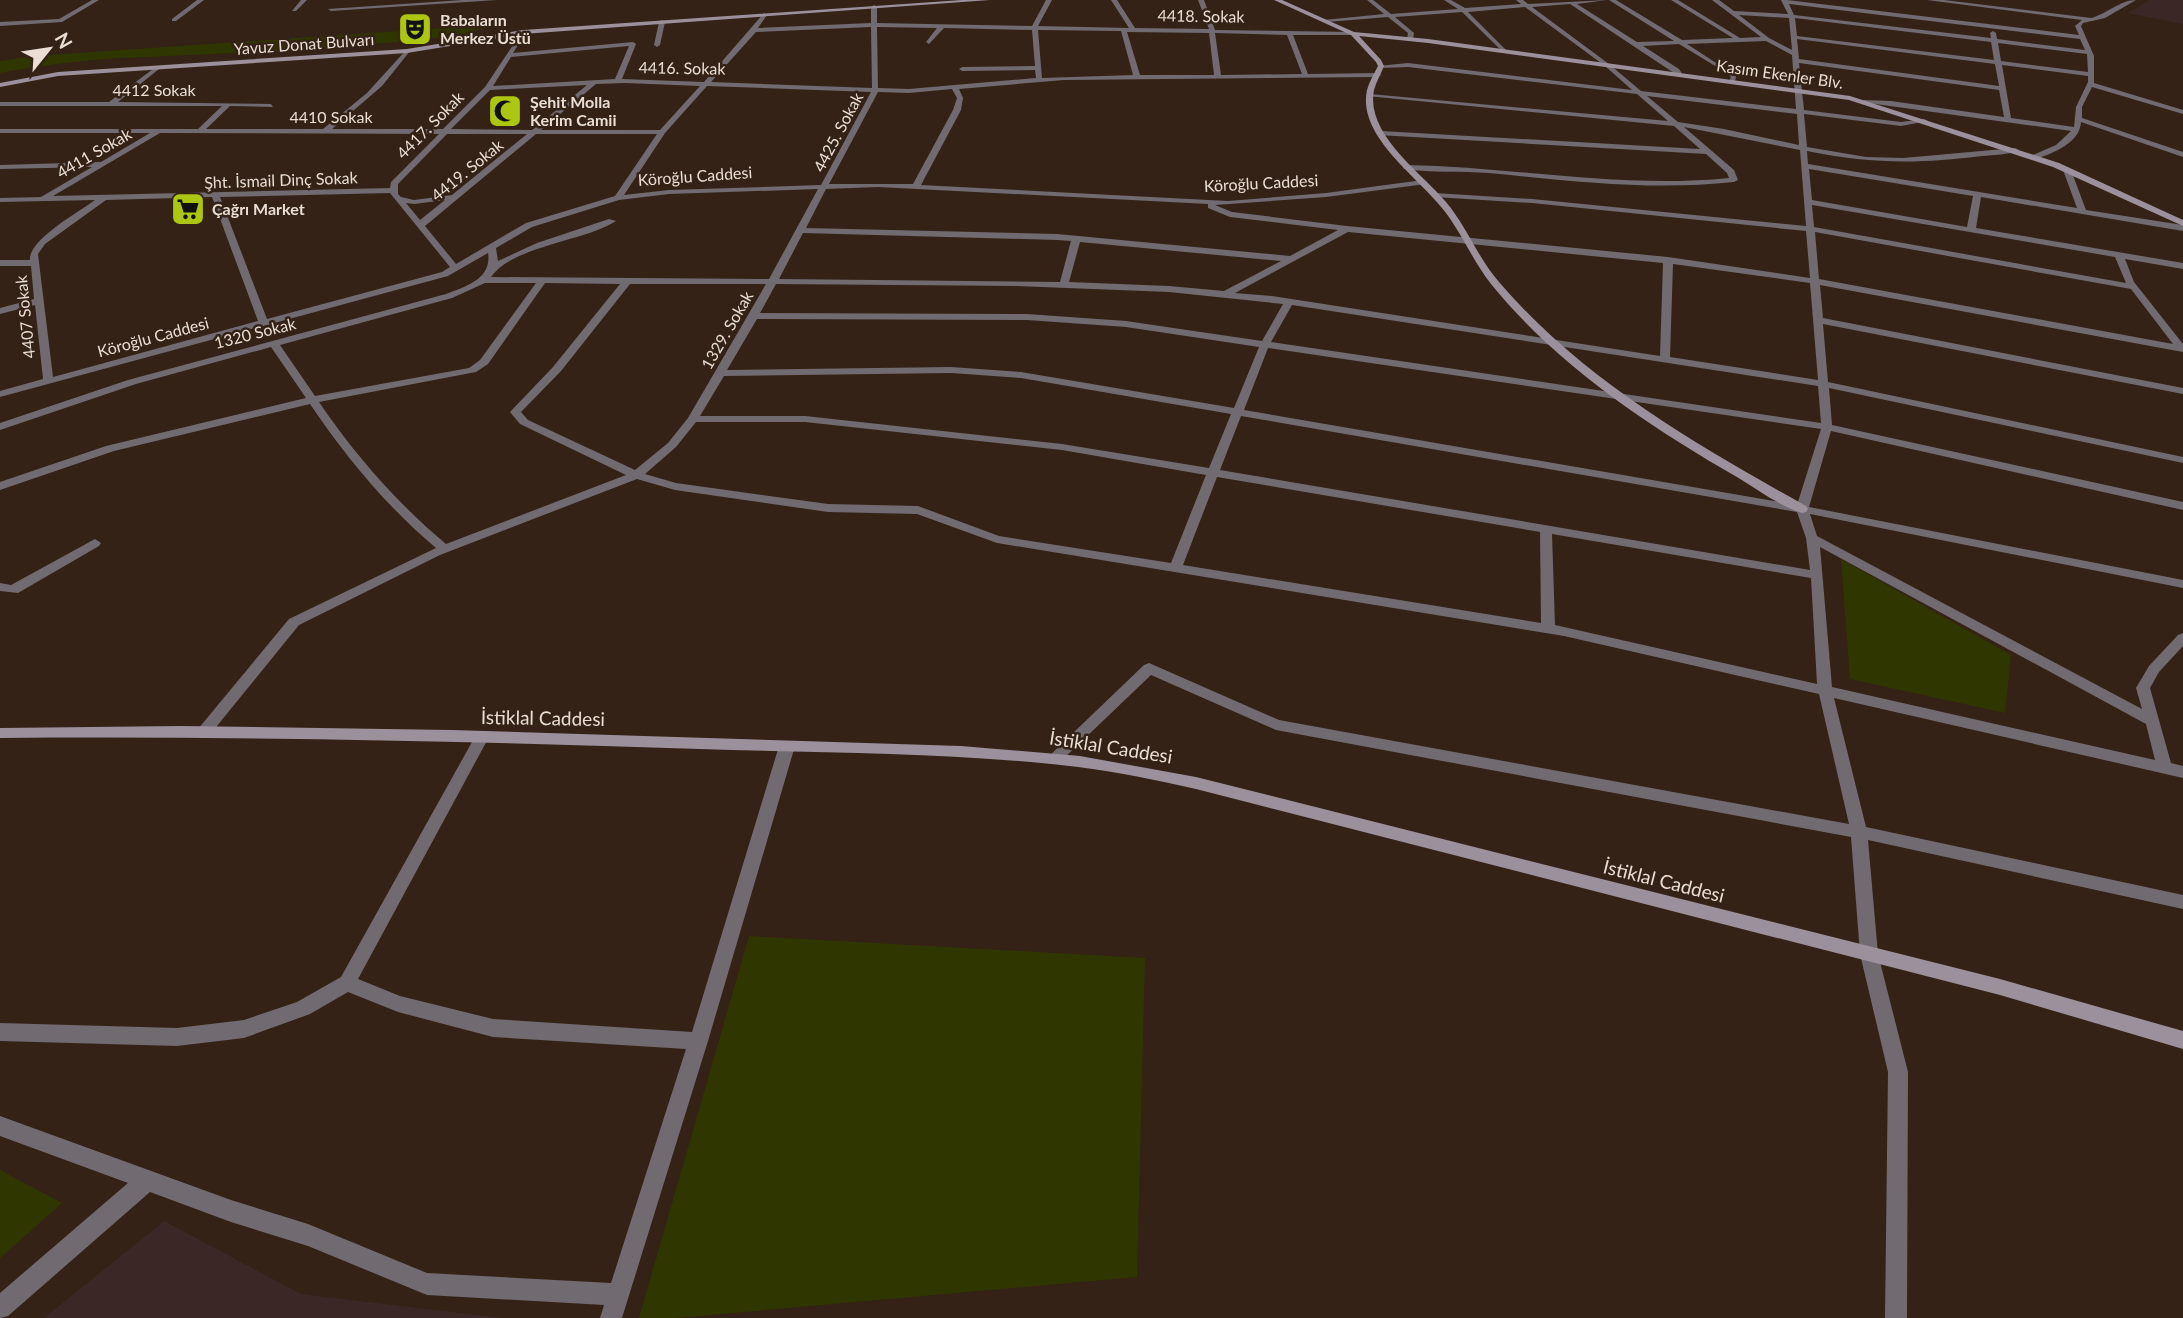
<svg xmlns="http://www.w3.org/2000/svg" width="2183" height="1318" font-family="Lato,sans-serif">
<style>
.education{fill:#3b2826}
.green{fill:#303600}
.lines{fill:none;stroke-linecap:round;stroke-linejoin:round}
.street{fill:#726a71;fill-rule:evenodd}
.secondary{fill:#9c909c;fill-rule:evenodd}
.labels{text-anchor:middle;stroke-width:5;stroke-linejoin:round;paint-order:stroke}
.far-street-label{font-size:16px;fill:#e9ddd4;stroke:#332215}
.far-poi-label{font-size:16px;font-weight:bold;fill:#e9ddd4;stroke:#332215;text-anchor:start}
.street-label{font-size:19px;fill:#e9ddd4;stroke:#332215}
</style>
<rect width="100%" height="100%" fill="#332215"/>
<!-- education -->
<g class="education">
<polygon points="2150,0 2183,0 2183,24 2128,13"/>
<polygon points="164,1221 301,1294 502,1318 44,1318"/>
</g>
<!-- green -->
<g class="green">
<path d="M 489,25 C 467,46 159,56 105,59 C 70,62 35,66 0,73 L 0,61 L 34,56 Z"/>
<polygon points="1841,559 2011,655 2005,713 1850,679"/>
<polygon points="749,936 1145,958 1137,1277 676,1318 639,1318"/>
<polygon points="0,1170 62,1203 0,1258"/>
</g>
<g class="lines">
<!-- street -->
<g class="street">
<polygon points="92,0 99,0 62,22 0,26 0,22 59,19"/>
<polygon points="197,0 204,0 176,21 172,21 172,19"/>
<polygon points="301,0 307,0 296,11 292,11"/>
<polygon points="463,0 497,0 331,11 328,9"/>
<path d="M 1046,0 L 1052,0 L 1038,26 L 1129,28 L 1111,0 L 1117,0 L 1135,28 L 1209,29 L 1198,0 L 1204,0 L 1215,30 L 1353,32 L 1355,35 L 1293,35 L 1308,74 L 1378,73 L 1381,75 L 1378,77 L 1064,80 L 959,89 L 963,98 L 961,110 L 921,185 L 1228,201 L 1326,193 L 1423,180 L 1427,182 L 1426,184 L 1326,197 L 1215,205 L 1232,212 L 1347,226 L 1668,257 L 1810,278 L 1806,231 L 1532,203 L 1435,197 L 1431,195 L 1435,193 L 1532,199 L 1806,226 L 1800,150 L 1684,127 L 1734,170 L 1738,180 L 1734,182 C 1650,191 1573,181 1489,173 C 1461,171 1432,173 1404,169 L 1403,167 L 1407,165 C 1515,167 1621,189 1729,178 L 1727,173 L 1706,154 L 1378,135 L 1378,131 L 1381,131 L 1700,149 L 1674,126 L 1367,96 L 1370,94 L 1668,121 L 1637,94 L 1408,67 L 1381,68 L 1378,66 L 1408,63 L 1632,90 L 1605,66 L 1525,7 L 1468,12 L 1506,50 L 1504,53 L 1462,12 L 1395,17 L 1414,33 L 1413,39 L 1410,41 L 1407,39 L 1408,33 L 1388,17 L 1327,22 L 1324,20 L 1384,14 L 1367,0 L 1373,0 L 1391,14 L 1458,9 L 1444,0 L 1451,0 L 1465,8 L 1521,4 L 1516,0 L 1523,0 L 1528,4 L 1607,0 L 1577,4 L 1637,42 L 1674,41 L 1609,0 L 1616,0 L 1682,40 L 1733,38 L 1671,0 L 1678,0 L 1740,38 L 1761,37 L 1712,0 L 1719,0 L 1734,11 L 1788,14 L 1781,0 L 1787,0 L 2079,35 L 2075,26 L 2082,20 L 1927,0 L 1944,0 L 2091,18 C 2107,14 2120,0 2136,0 L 2105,18 L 2083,23 L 2081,26 L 2094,56 L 2094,83 L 2183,110 L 2183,114 L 2092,87 L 2082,107 L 2082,118 L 2183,152 L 2183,157 L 2081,122 C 2080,143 2053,153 2036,159 L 2032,157 L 2033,155 L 2056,145 L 2071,131 L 1861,102 L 1864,100 L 1891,101 L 2004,117 L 1999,90 L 1799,63 L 1804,110 L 1901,122 L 1924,119 L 1928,121 L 1901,126 L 1804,114 L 1807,147 L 1866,157 L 1903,158 L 2015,148 L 2019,150 C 2009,155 1993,155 1982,156 C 1918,164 1870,164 1807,151 L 1808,164 L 2077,208 L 2063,170 L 2067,168 L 2071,170 L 2086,210 L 2183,225 L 2183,231 L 1981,197 L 1976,228 L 2183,263 L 2183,269 L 2125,259 L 2134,282 L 2183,344 L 2183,352 L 1820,285 L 1823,318 L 2183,388 L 2183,394 L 1823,324 L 1828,382 L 2183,457 L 2183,463 L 1829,388 L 1832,425 L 2183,502 L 2183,510 L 1831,431 L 1809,507 L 2183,580 L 2183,588 L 1810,514 L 1817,536 L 2142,709 L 2136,688 L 2149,666 L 2178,635 L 2183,633 L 2183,646 L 2159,672 L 2150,688 L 2171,763 L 2183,766 L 2183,778 L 1834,698 L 1866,827 L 2183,895 L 2183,909 L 1868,840 L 1878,954 L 1908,1072 L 1907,1318 L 1885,1318 L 1888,1072 L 1860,954 L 1851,837 L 1276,730 L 1151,675 L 1061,761 L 1051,761 L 1048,757 L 1144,665 L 1149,663 L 1279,720 L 1849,824 L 1819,694 L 1564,636 L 997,543 L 917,514 L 828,512 L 675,490 L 637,479 L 440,555 L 299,625 L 208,737 L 198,737 L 196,733 L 198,729 L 289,619 L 436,548 C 386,506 346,457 310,404 L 114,451 L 0,490 L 0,482 L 106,446 L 306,398 L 271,347 L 136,384 L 0,430 L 0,423 L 128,380 L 446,294 C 466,286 492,279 488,253 L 448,276 L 0,397 L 0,391 L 43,379 L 35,305 L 0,314 L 0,308 L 34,299 L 31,266 L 0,266 L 0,260 L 30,260 C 28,240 79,212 95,200 L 0,202 L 0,198 L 41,197 L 92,167 L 0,169 L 0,165 L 101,162 L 150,133 L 0,133 L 0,129 L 198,129 L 222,106 L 0,106 L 0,102 L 109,102 L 157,66 L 159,69 L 118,102 L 271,104 L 273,107 L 230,106 L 206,129 L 323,129 L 367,93 L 407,49 L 410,51 L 382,86 L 332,129 L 443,129 L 485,87 L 523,30 L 526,32 L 513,53 L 633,42 L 636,44 L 622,79 L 704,82 L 764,13 L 767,15 L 758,28 L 871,23 L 871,7 L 874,5 L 877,7 L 877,23 L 1032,26 ZM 1570,4 L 1680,77 L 1683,75 L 1679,69 L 1643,46 L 1679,44 L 1725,72 L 1731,77 L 1729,82 L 1732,84 L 1735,82 L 1736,76 L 1687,44 L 1766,41 L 1792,55 L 1796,109 L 1641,91 L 1609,64 L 1532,7 ZM 1789,4 L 2080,39 L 2085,50 L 1997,39 L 1996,33 L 1993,31 L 1990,33 L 1991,38 L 1794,15 ZM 1739,15 L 1789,18 L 1792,50 L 1769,38 ZM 1795,18 L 1991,42 L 1994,60 L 1797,36 ZM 871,27 L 872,88 L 711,82 L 756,32 ZM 877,27 L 937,28 L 926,42 L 929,44 L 944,28 L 1032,30 L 1035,66 L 962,67 L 959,69 L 962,71 L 1035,70 L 1036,78 L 909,89 L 878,88 ZM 1038,30 L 1121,31 L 1133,75 L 1042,78 ZM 1127,32 L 1209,33 L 1214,75 L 1140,75 ZM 1215,33 L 1287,35 L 1302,74 L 1221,75 ZM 1797,39 L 1995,64 L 1999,86 L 1799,59 ZM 1998,43 L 2087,54 L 2088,72 L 2001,61 ZM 629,46 L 615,79 L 493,86 L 511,57 ZM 2002,65 L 2088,76 L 2088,82 L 2076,107 L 2074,127 L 2011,118 ZM 625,83 L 700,86 L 660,130 L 541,130 L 596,84 ZM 587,85 L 532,130 L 451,129 L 490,90 ZM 707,86 L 871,92 L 821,185 L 669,190 L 624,195 L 665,133 ZM 952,89 L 957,98 L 953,110 L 913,184 L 829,184 L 878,92 L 909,93 ZM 1647,96 L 1797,114 L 1799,145 L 1724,129 L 1678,122 ZM 160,133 L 439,134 L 391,182 L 390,188 L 53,196 ZM 447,134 L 527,134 L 452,195 L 414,200 L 401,197 L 398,194 L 398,184 ZM 536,134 L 657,134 L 615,196 L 526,223 L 456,264 L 425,226 ZM 1809,169 L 1973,196 L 1967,227 L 1812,200 ZM 878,187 L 1208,204 L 1208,208 L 1230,217 L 1338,230 L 1290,256 L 1057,234 L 806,228 L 826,189 ZM 818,189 L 769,279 L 491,277 C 512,246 586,241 616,221 L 609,219 L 537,243 L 498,261 L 496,248 L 532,227 L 619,200 L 669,194 ZM 390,193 L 450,267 L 442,272 L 267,319 L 220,197 ZM 212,197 L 258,321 L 53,377 L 38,254 L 45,244 L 106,200 ZM 445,200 L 420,220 L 406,203 L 414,204 ZM 1812,205 L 2115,257 L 2126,283 L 1814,227 ZM 1348,232 L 1663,263 L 1660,356 L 1272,296 L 1235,293 ZM 1815,232 L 2131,289 L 2173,344 L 1819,279 ZM 803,233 L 1057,240 L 1071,241 L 1060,282 L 779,279 ZM 1080,242 L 1281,261 L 1224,291 L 1169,286 L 1069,282 ZM 1673,264 L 1810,283 L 1818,380 L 1670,357 ZM 485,283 L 536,283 L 480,360 L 469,368 L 315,396 L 280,345 L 452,298 ZM 545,283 L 620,284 L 553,367 L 510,412 L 520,424 L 626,475 L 446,544 C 397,503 355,455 319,402 L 476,372 L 488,364 ZM 630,284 L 766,284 L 688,418 L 668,443 L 635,470 L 528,420 L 521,412 L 561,371 ZM 776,284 L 1016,286 L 1169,292 L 1283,304 L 1262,341 L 1126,321 L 1027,314 L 760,313 ZM 1292,305 L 1818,386 L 1821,423 L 1271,342 ZM 757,319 L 1027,320 L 1126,327 L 1259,347 L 1234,408 L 1021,372 L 951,367 L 727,370 ZM 1268,348 L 1821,429 L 1797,505 L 1244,410 ZM 951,373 L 1021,378 L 1231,414 L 1209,468 L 1062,444 L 805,416 L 700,416 L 724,376 ZM 1241,416 L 1797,512 L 1806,538 L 1810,570 L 1220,470 ZM 696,422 L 805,422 L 1062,450 L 1206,475 L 1171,563 L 999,536 L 918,506 L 828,504 L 676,483 L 645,474 L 676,447 ZM 1217,477 L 1540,532 L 1541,623 L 1183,565 ZM 1552,534 L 1811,578 L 1817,684 L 1555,625 ZM 1820,547 L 2146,724 L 2155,760 L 1832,687 Z"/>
<polygon points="662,20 665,22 660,45 657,47 654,45 659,22"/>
<polygon points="95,539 101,543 99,546 18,593 0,591 0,583 11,585"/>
<polygon points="482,732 487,733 489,737 358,979 400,996 493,1019 692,1032 779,746 782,742 792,742 795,746 708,1041 622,1318 600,1318 604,1305 427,1295 308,1246 231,1222 150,1192 8,1316 0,1318 0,1293 128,1183 0,1136 0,1116 231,1200 308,1224 427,1273 611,1283 686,1049 493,1037 398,1012 348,992 310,1014 244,1038 177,1046 0,1041 0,1023 177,1028 244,1020 297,1002 341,977 477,733"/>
</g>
<!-- secondary -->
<g class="secondary">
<polygon points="962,0 990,0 523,34 407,53 58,76 0,87 0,83 58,72 407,49 523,30"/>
<path d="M 1274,0 L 1282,0 L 1354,32 L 1428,39 L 1850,96 L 2059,163 L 2183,220 L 2183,226 L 2053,167 L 1849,100 L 1428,43 L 1359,36 L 1381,60 L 1384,66 C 1381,74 1376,82 1374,90 C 1365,134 1422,173 1446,202 C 1467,227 1478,258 1499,282 C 1583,380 1695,444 1806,506 L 1808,509 L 1806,512 L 1802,513 C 1779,506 1757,489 1737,477 C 1647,425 1557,365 1491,284 C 1472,260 1461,231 1442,208 C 1418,177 1357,136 1367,90 C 1369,82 1374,74 1378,66 L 1376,62 L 1351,35 Z"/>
<path d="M 181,726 L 452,730 L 961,746 L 1080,756 L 1196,777 L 2000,979 L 2183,1031 L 2183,1049 L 2000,995 L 1196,789 C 1157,780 1117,772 1078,767 C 952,752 825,753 699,749 C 466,741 233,736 0,738 L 0,728 Z"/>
</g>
</g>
<!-- icons -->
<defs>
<g id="theatre-square" transform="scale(1.75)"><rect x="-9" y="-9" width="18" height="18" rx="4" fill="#acc612" stroke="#332215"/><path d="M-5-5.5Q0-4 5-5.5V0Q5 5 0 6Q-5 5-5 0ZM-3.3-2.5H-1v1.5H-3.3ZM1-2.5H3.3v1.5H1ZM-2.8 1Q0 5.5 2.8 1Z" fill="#111"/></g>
<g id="mosque-square" transform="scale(1.75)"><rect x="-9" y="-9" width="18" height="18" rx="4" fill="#acc612" stroke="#332215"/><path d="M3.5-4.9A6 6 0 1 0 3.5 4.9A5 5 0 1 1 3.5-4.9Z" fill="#111"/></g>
<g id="supermarket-square" transform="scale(1.75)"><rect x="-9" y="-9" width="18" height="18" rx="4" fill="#acc612" stroke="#332215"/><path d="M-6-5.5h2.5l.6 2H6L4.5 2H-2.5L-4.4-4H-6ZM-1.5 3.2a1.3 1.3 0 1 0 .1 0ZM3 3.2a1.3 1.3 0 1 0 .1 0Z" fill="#111"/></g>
</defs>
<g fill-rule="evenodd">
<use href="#theatre-square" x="415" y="29"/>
<use href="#mosque-square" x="505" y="111"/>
<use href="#supermarket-square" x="188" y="209"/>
</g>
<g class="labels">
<!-- far-street labels -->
<g class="far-street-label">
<text transform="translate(1201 16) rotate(1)" y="6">4418. Sokak</text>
<text transform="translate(304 44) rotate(-4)" y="6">Yavuz Donat Bulvarı</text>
<text transform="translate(682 68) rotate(1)" y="6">4416. Sokak</text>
<text transform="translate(1780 74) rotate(8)" y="6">Kasım Ekenler Blv.</text>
<text x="154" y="96">4412 Sokak</text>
<text x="331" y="123">4410 Sokak</text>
<text transform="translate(430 125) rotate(-45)" y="6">4417. Sokak</text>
<text transform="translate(838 132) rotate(-62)" y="6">4425. Sokak</text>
<text transform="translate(94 153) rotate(-30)" y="6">4411 Sokak</text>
<text transform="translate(467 170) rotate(-39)" y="6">4419. Sokak</text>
<text transform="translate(695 176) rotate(-4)" y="6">Köroğlu Caddesi</text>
<text transform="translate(281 180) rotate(-2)" y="6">Şht. İsmail Dinç Sokak</text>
<text transform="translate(1261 183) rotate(-3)" y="6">Köroğlu Caddesi</text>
<text transform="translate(25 317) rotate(-96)" y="6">4407 Sokak</text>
<text transform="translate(727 330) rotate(-60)" y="6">1329. Sokak</text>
<text transform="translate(255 333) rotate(-14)" y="6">1320 Sokak</text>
<text transform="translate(153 337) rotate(-15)" y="6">Köroğlu Caddesi</text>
</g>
<!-- far-poi labels -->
<g class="far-poi-label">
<text x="440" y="26">Babaların<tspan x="440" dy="18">Merkez Üstü</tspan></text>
<text x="530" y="108">Şehit Molla<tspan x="530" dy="18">Kerim Camii</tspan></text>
<text x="212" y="215">Çağrı Market</text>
</g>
<!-- street labels -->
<g class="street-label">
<text transform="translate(543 718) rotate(1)" y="7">İstiklal Caddesi</text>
<text transform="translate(1111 747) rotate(9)" y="7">İstiklal Caddesi</text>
<text transform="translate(1664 881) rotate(14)" y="7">İstiklal Caddesi</text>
</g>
</g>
<!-- north arrow -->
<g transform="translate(49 49) rotate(60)" stroke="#332215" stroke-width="5" paint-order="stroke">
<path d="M0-5L12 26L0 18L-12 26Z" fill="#e9ddd4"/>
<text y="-10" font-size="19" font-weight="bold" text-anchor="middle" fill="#e9ddd4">N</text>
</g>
</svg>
